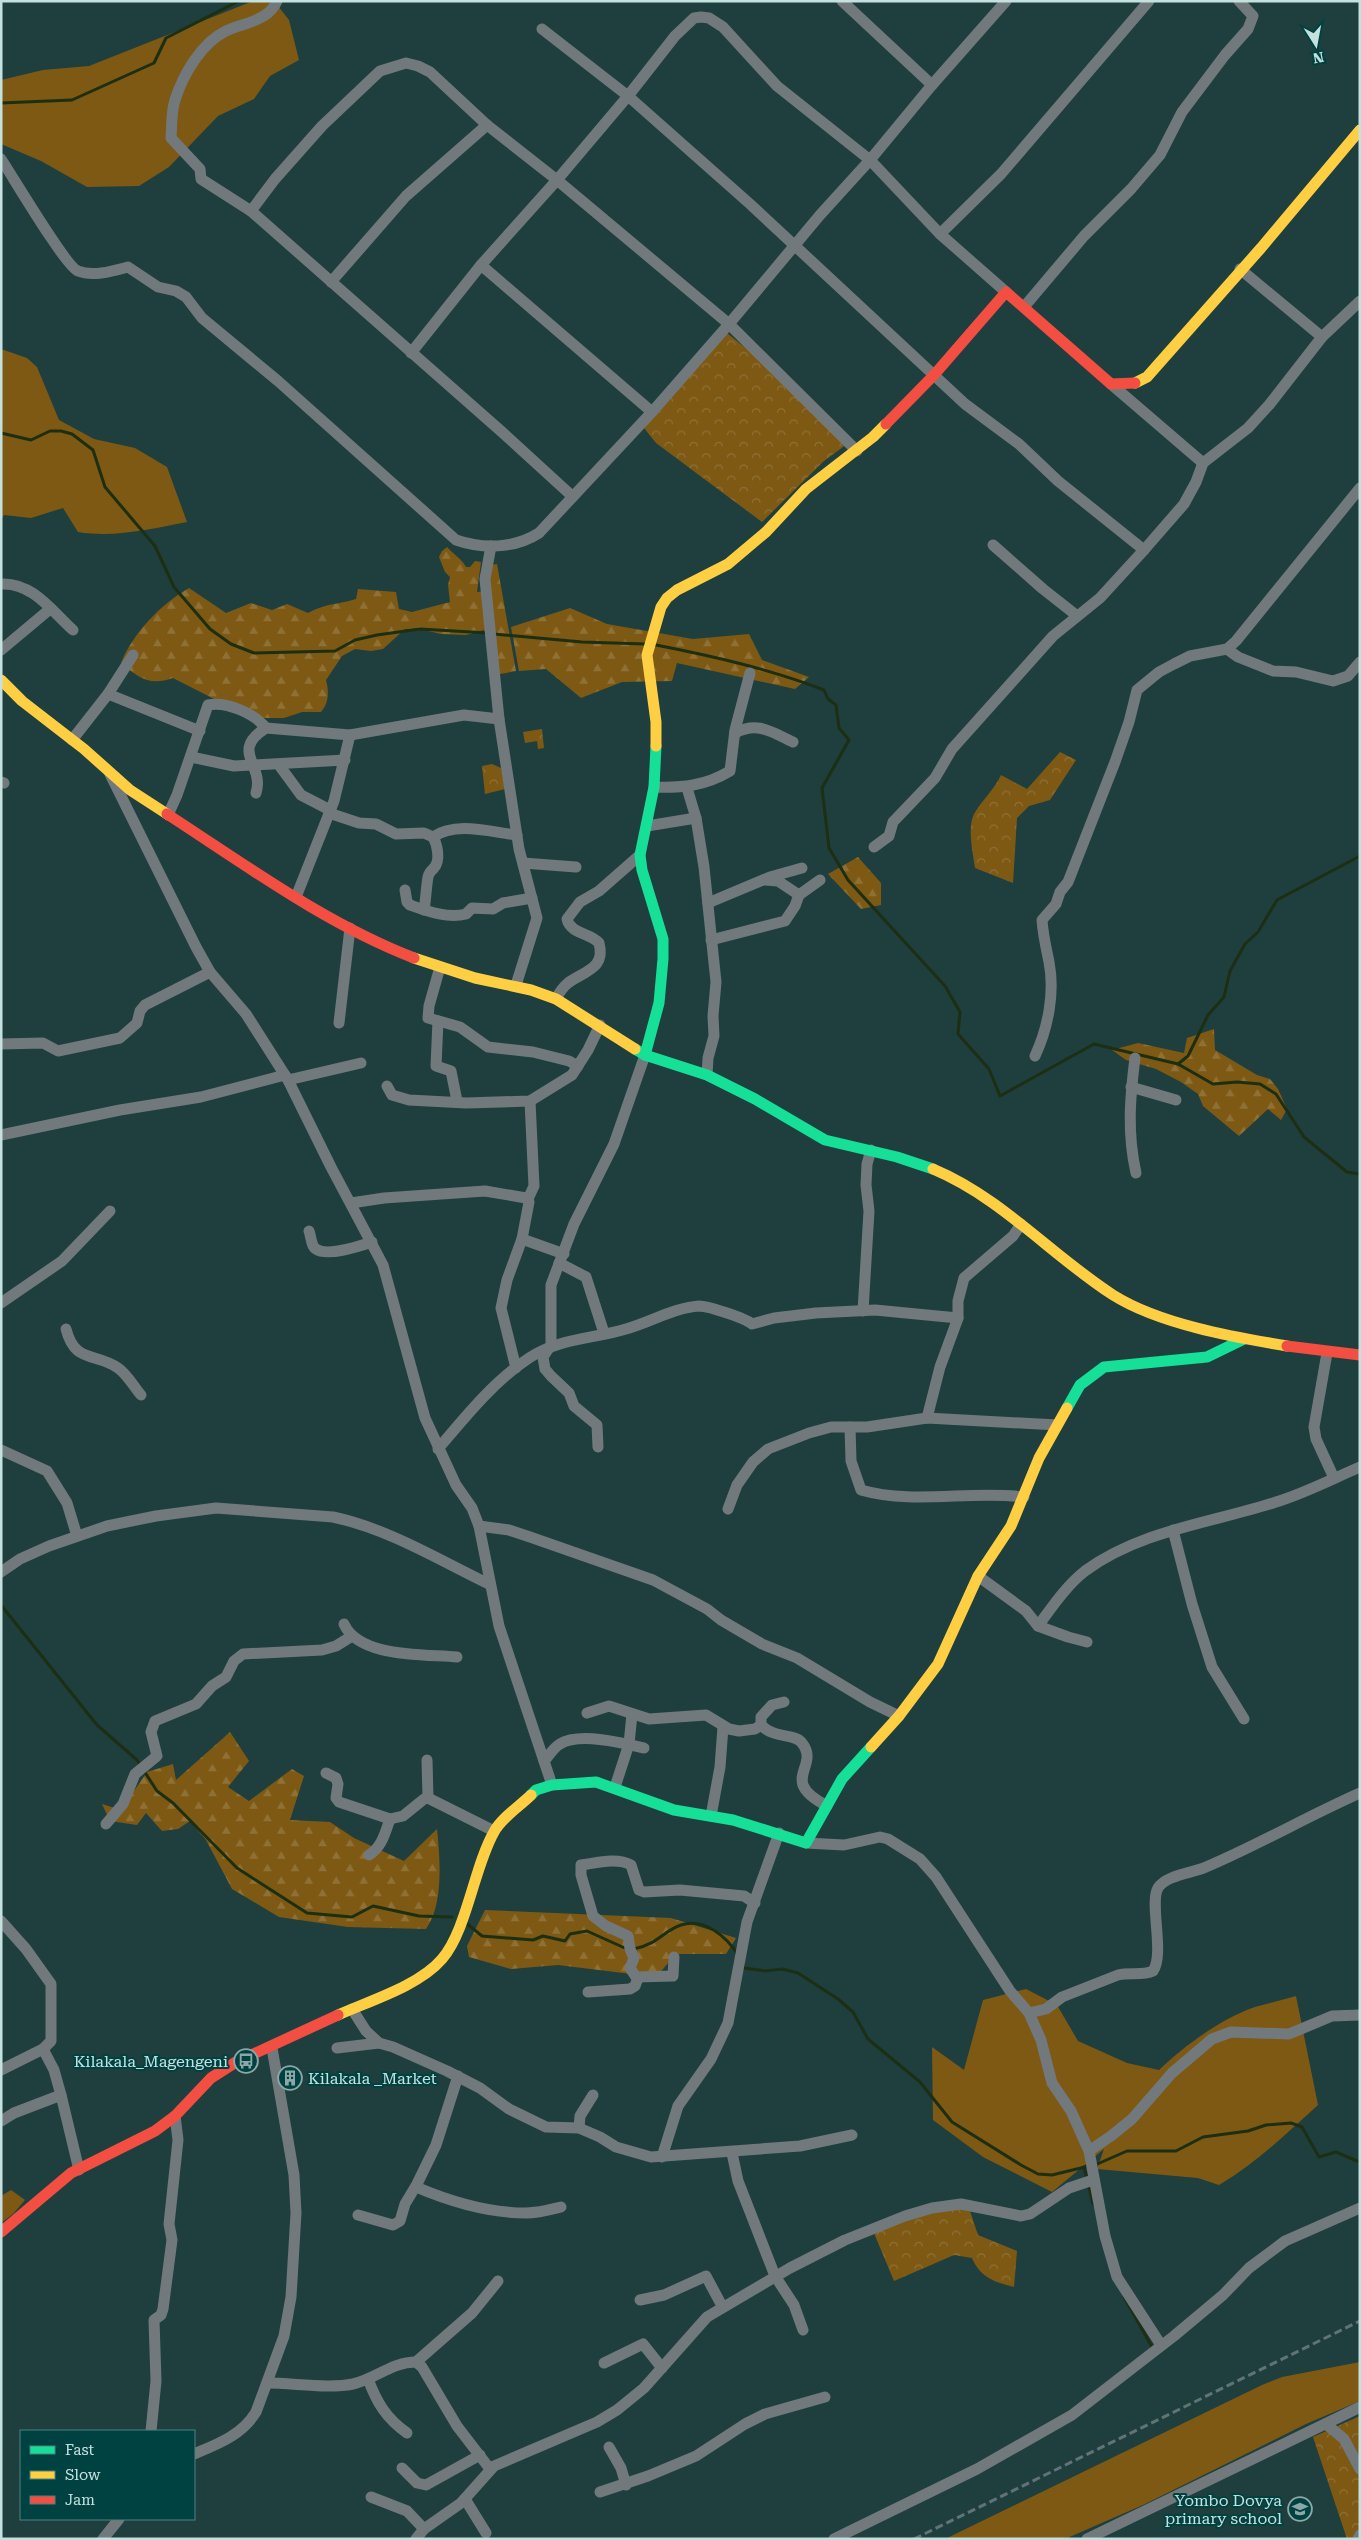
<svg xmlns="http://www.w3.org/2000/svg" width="1361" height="2540" font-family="'Roboto Serif',serif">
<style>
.green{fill:#7e5914}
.forest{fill:url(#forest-firs)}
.park{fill:url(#park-crowns)}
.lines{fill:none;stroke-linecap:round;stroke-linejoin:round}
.stream{stroke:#1c2f12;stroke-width:3}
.street{stroke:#72797c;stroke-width:11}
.fast{stroke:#16e098;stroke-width:11}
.slow{stroke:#ffcf43;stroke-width:11}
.jam{stroke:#f24e42;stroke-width:11}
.rail{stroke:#627374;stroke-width:3;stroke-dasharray:8 4;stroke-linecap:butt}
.labels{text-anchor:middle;stroke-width:4;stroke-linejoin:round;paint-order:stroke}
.poi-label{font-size:16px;fill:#c5e1df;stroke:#004241;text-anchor:end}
</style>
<defs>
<pattern id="forest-firs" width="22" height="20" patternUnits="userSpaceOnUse" patternTransform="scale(1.25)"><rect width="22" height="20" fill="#7e5914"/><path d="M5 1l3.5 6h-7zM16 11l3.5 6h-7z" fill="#8f7136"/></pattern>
<pattern id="park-crowns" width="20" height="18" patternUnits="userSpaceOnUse" patternTransform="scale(1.25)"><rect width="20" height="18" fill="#7e5914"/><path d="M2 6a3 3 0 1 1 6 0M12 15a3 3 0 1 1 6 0" fill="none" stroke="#8f7136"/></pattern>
</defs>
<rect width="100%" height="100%" fill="#1e3f3e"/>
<!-- green -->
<g class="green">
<polygon points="253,1 274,1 289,20 299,60 270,76 254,99 218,116 169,167 139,186 87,187 41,161 1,144 1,80 43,70 89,66"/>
<path d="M 1,349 L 27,358 L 37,367 L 59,420 L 94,439 L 135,448 L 167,467 L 187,522 C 150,529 115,538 78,532 L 63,508 L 31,518 L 4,515 L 1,520 Z"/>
<path d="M 1026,1989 L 1057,2005 L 1078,2041 L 1127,2063 L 1159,2070 C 1184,2046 1222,2018 1255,2007 C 1269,2003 1283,2000 1296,1996 L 1318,2105 C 1286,2134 1256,2163 1219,2185 L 1198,2178 L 1097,2169 L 1104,2149 L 1052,2192 L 983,2157 L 933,2120 L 932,2047 L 964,2070 L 983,2000 Z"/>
<polygon points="11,2190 25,2200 13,2214 1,2223 1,2196"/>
<polygon points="1360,2362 1360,2401 1306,2424 1143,2505 1065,2539 945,2539 1262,2385 1282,2377"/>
</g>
<!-- forest -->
<g class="forest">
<path d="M 447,547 C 453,554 462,559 466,567 L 470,567 L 475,561 L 481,562 L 477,592 L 486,591 L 490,565 L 497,564 L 516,671 L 495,675 L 484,630 L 466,635 L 441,634 L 420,629 L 405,629 L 383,649 L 371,651 L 355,649 L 342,656 L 326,680 C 329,691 329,703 321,712 L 302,712 L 284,718 L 263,718 L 220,702 L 173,678 C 150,686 140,679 121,663 C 133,633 161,604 189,588 L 226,613 L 251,603 L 272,610 L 287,604 L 308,613 C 327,603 336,605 356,599 L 358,589 L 396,592 L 399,609 L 412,612 L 450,602 L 448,585 L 450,577 L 445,572 L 439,557 L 442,551 Z"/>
<polygon points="570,608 607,624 693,639 749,634 762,660 809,677 795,689 677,663 672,681 622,682 581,698 546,669 519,671 511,627"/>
<polygon points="858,857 881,883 881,905 861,909 828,874"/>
<polygon points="1214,1029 1215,1050 1257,1075 1270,1079 1278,1089 1287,1109 1281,1120 1268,1109 1239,1136 1203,1106 1198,1094 1181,1082 1156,1069 1126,1060 1112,1050 1138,1043 1184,1053 1187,1038"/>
<path d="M 230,1732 L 249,1761 L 228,1787 L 249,1801 L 292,1769 L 304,1776 L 290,1820 L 330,1822 L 354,1838 L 404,1861 L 437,1829 C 440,1858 444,1904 426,1929 L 348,1927 L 279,1917 L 232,1889 L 206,1840 L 190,1821 L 178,1829 L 162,1831 L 146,1813 L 137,1825 L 110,1821 L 102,1804 L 121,1810 L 147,1772 L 173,1764 L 176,1780 Z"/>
<polygon points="485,1910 671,1918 736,1938 726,1954 676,1954 656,1977 558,1965 511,1969 469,1957 467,1946"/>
</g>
<!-- park -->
<g class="park">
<polygon points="727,333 769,367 847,444 824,461 762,522 656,443 644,428"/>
<polygon points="542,729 544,748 538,749 537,741 525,743 523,732"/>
<path d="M 1060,752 L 1076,760 L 1050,800 L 1029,806 L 1017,818 L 1013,883 L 975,868 C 973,853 967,828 974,814 C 982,800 994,790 1001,775 L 1027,789 Z"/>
<polygon points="492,764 501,768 505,789 485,794 482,766"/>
<path d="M 925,2207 L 969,2208 L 978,2235 L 1017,2251 L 1014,2287 C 994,2282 980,2277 972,2258 L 954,2255 L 894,2281 L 871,2226 Z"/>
<polygon points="1360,2416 1360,2539 1347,2539 1313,2437"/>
</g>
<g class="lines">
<!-- stream -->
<g class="stream">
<polyline points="1,103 72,100 154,63 166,38 239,1"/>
<polyline points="1,433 31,440 50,431 61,431 72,434 93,450 105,487 155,546 174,587 210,629 231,644 254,653 335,651 355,640 377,635 420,629 488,633"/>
<polyline points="494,634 582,642 645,644"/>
<path d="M 656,645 C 712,656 770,669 824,690 L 828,699 L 836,705 L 839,728 L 849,740 L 822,788 L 829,848 L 848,880 L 945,986 L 960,1012 L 958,1034 L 989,1069 L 1000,1096 L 1094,1044 L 1178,1064 L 1213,1084 L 1237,1082 L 1260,1084 L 1276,1094 L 1304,1137 L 1347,1172 L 1360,1174"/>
<polyline points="1178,1064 1188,1056 1208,1015 1224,997 1230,971 1245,944 1258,932 1277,900 1360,856"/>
<polyline points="1,1605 97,1725 137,1760 157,1791 173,1803 237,1868 307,1913 352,1917 373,1906 419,1916 452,1917"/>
<polyline points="466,1923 482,1936 533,1940 543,1936 565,1941 570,1934 587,1931 627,1949"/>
<path d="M 634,1949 C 658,1944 663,1931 681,1925 C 704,1917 727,1937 738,1955"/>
<polyline points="743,1965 744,1968 765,1971 782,1969 798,1973 838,1999 853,2012 868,2039 920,2082 952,2122 1021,2165 1038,2174 1052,2175 1089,2166"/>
<polyline points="1095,2165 1127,2151 1176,2151 1203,2137 1248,2131 1266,2125 1291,2123 1302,2127 1319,2157 1336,2152 1357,2161"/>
<polyline points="1084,2167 1093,2204"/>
<polyline points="1124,2297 1152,2347"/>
</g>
<!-- street -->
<g class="street">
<path d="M 277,1 C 269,21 243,23 226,31 C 201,43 183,75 175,100 C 171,112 172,126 171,138 L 200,169 L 201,179 L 251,211 L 502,432 L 572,496"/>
<polyline points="842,1 932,85"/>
<polyline points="542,29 628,96 750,204 965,404 1019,444 1058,481 1144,550"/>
<path d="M 1,159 C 13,177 66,267 78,271 C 93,277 113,271 128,267 L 158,287 L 176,291 L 186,297 L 202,318 L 278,381 L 456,540 C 482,549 514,549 539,533 L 652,412 L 729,324 L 820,215 L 870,160 L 932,85 L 1006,1"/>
<polyline points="251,211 275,179 322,126 380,71 406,63 418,66 430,72 487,125 557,180 729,324 857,451"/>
<polyline points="940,234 1001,174 1149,1"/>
<polyline points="481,265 652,412"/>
<polyline points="1240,269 1322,337"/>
<polyline points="331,282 406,196 487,125"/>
<polyline points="1024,307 1084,236 1131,189 1160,155 1182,112 1225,55 1248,29 1253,16 1239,1"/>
<polyline points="411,353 481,265 557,180 628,96 675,36 694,18 701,17 709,18 723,27 777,86 870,160 940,234 1006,292"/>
<polyline points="1111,384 1203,463"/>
<polyline points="993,545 1043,589 1076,615"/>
<polyline points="491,546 485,579 499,719 519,849 537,918 516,985"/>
<path d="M 1,584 C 32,582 52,611 73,630"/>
<polyline points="1227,649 1238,657 1273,671 1296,672 1333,681 1348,676 1360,662"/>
<polyline points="1,650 50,609"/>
<polyline points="108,694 200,731"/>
<path d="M 735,733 C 758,721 771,732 793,742"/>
<polyline points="72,740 108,694 133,655"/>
<polyline points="191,757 234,766 345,760"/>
<polyline points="279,765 301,795 330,810"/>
<polyline points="110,774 196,947 210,972 246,1014 288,1080 331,1167 383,1265 425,1418 456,1485 472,1508 479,1526 499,1626 552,1785"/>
<polyline points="1,782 4,783"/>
<path d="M 654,787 C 682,788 705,786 730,771 L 735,730 L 750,673"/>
<polyline points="687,788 696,818 704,867 716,982 713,1016 714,1036 708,1058 707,1075"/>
<path d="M 256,793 C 265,765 229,751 266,728 L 350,735 L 464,715 L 499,719"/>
<path d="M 329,813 L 359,823 L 376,824 L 396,834 L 424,833 L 433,837 C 437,844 441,860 434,868 C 431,871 429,872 428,877 C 426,888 426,899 424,910"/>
<path d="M 168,815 L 177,795 L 208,705 C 227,701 255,714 266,728"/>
<polyline points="647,826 696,818"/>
<path d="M 433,837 C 456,821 490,832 517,835"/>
<polyline points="874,847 889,836 893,822 935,778 952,749 1053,636 1100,598 1144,550 1184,504 1196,482 1203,463 1248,428 1269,405 1322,337 1360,301"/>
<polyline points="523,863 576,867"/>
<polyline points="765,880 778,881 799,895"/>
<path d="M 405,890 L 407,902 L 410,905 C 427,911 448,919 466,914 L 472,908 L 493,909 L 503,903 L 532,898"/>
<polyline points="296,897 334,801 350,735"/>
<polyline points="708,903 770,877 802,868"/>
<polyline points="711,940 785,921 795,906 799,895 820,880"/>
<polyline points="440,967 429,1006 428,1018 460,1027 488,1047 533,1052 569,1061 578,1066"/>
<path d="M 556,999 C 559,993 563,987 568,983 C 584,971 606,969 599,943 C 591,933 570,934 567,919 L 580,902 L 599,891 L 640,855"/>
<polyline points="438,1021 436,1066 451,1071 457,1101"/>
<polyline points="339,1023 350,928"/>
<polyline points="1,1044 43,1043 58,1051 120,1038 137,1023 140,1011 145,1005 210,972"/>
<path d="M 1035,1056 C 1048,1028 1055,993 1049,962 C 1046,947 1043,935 1042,920 L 1056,904 L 1060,892 L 1068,882 L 1115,762 L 1129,722 L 1137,690 L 1159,672 L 1174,664 L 1190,656 L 1227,649 L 1236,641 L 1360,488"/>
<path d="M 1135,1058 C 1130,1098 1127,1133 1136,1173"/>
<polyline points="288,1080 361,1063"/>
<polyline points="387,1086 392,1095 409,1100 466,1103 530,1101 572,1075 588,1050 600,1025"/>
<polyline points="1131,1087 1176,1100"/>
<polyline points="1,1135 120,1110 201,1097 285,1075"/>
<polyline points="528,1199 534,1186 530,1101"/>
<polyline points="351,1203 384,1198 485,1191 526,1198 529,1202 522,1239 564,1254"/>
<path d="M 309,1231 C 311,1236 311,1246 316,1249 C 327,1257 360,1246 372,1242"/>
<polyline points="559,1263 586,1277 604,1333"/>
<polyline points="1,1303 62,1261 110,1211"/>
<polyline points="863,1311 869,1211 866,1185 867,1164 871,1150"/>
<path d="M 66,1329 C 75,1364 95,1352 118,1368 C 127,1374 134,1387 141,1395"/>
<polyline points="1327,1353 1314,1427 1316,1439 1334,1478"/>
<polyline points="516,1368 501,1308 507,1280 522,1239"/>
<polyline points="927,1418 940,1367 958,1318 958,1301 964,1278 1013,1236 1021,1224"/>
<path d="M 850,1427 L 851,1461 L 861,1490 C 913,1505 971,1490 1024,1497"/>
<polyline points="598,1447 597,1425 574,1406 569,1393 551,1376 545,1369 543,1357 551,1345 551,1285 574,1224 614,1144 645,1055"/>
<path d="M 438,1449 C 465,1417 494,1381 529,1358 C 559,1338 593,1339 626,1329 C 651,1322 673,1308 699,1306 C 708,1306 745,1318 752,1324 L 774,1318 L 816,1313 L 875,1310 L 958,1318"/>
<polyline points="1,1450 47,1471 67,1503 77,1536"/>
<polyline points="728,1509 737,1485 753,1462 768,1449 809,1433 831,1427 867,1427 927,1418 1057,1425"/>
<polyline points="479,1526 509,1530 530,1537 653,1580 707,1609 721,1620 762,1644 797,1658 870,1702 899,1716"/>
<polyline points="1173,1530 1192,1604 1212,1667 1244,1719"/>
<path d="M 1,1572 L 20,1559 L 49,1546 L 107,1526 L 156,1516 L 216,1508 L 333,1517 C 389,1529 439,1560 489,1584"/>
<polyline points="978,1576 1026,1611 1038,1626 1068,1637 1087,1642"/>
<path d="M 344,1624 C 359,1658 425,1654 457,1657"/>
<path d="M 1038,1626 C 1052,1607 1066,1586 1085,1571 C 1141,1530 1212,1523 1276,1502 C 1305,1493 1332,1479 1360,1467"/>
<path d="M 784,1702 L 772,1705 L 761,1717 L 761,1725 C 774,1739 795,1733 802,1743 C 821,1767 777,1780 827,1806"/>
<polyline points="587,1713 609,1706 649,1719 706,1715 729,1729 739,1731 755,1729 761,1725"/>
<polyline points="427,1760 428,1798"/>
<path d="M 544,1761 C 549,1756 553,1748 560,1744 C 579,1732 623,1743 644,1748"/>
<polyline points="326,1773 336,1778 338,1784 336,1798 339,1802 390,1819 403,1816 424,1799 428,1798 494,1831"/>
<polyline points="615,1787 629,1744 632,1714"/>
<polyline points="711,1816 720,1767 723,1727"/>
<polyline points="106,1824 123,1804 135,1774 157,1756 151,1732 155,1721 196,1704 212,1686 226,1677 234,1661 243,1654 322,1650 336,1646 352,1636"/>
<polyline points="806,1843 844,1845 880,1837 888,1839 920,1859 936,1877 1010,1991 1029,2013 1041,2040 1052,2083 1071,2111 1089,2151 1105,2236 1117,2277 1161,2345"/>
<path d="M 369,1855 C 382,1847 385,1833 390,1819"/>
<polyline points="1,1921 26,1949 51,1984 51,2041 43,2049 1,2070"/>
<path d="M 674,1957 L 673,1976 L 636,1977 L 630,1968 L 634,1958 L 630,1949 L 628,1936 L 606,1926 L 593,1916 L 581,1875 L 581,1865 C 596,1863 617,1857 631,1865 L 639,1890 L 644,1892 L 680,1890 L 744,1896 L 755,1903"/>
<polyline points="588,1992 630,1989 635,1986 638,1978"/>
<polyline points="352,2009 366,2031 379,2043"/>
<path d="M 1029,2013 L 1046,2009 L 1062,1997 L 1118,1975 C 1130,1972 1142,1976 1153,1971 C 1165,1954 1149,1902 1158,1888 C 1166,1875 1193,1873 1206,1867 C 1258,1845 1308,1816 1360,1793"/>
<polyline points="337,2048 379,2043 393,2047 447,2071 480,2088 509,2109 546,2127 579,2128 600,2137 616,2147 651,2157 800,2146 852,2135"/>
<polyline points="61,2095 79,2170"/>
<polyline points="1,2121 14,2113 61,2095 54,2070 43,2049"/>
<polyline points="579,2128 580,2116 593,2095"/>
<polyline points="1089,2151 1111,2136 1132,2119 1172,2073 1212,2039 1231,2032 1289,2034 1332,2016 1360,2015"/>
<polyline points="732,2153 738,2181 775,2276 794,2305 803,2330"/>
<polyline points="662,2157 678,2106 711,2059 728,2023 747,1922 779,1833"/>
<path d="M 416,2187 C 449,2201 490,2213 526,2213 C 538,2213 549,2210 561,2207"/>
<polyline points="358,2215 393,2225 400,2221 405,2204 417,2184 436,2145 458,2076"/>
<polyline points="640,2300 664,2295 706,2276 722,2306"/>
<polyline points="416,2362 472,2313 498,2281"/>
<polyline points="604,2363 643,2344 662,2368"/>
<path d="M 368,2379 C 377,2403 386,2418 407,2433"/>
<path d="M 267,2383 C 294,2383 328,2389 353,2384 C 376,2379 391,2362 416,2362 L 422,2367 L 457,2426 L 490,2469"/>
<polyline points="1326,2424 1344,2439 1360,2469"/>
<polyline points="151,2431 156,2381 154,2320 161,2315 163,2309 172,2240 169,2224 178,2140 175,2116"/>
<polyline points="609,2447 621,2468 626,2485"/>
<path d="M 194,2454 C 218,2444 242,2435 256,2412 L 284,2336 L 291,2297 L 296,2213 L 294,2175 L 272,2048"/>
<polyline points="402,2468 417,2483 426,2485 480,2455"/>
<polyline points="600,2492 648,2476 696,2456 745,2424 765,2414 825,2397"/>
<polyline points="371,2497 407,2511 424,2529"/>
<polyline points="465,2499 486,2533"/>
<polyline points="103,2539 119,2519"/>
<polyline points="416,2539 424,2529 461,2503 494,2466 597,2422 617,2410 644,2388 707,2317 790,2268 845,2240 905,2216 932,2208 961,2204 1021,2216 1030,2214 1069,2188 1093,2180"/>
<polyline points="834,2539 977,2469 1072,2415 1174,2336 1223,2295 1249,2268 1285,2241 1360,2208"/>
<polyline points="1087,2539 1360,2407"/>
<polyline points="1358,2539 1360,2535"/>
</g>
<!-- fast -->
<g class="fast">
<polyline points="635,1049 645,1055 707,1075 755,1099 825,1140 897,1157 933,1169"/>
<polyline points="645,1055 659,1003 663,959 663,939 642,870 640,855 654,787 656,746"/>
<polyline points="1067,1408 1080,1385 1104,1367 1207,1357 1244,1339"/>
<polyline points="531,1795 536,1790 552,1785 596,1782 674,1810 733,1820 806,1843 842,1779 871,1747"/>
</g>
<!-- slow -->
<g class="slow">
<polyline points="1135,383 1147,377 1261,248 1360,130"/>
<polyline points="1,680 22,701 84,749 130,790 167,814"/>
<polyline points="656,746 656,722 647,655 661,607 667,598 677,590 728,564 766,532 806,489 873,437 886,424"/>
<polyline points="414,958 475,978 531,990 556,999 635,1049"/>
<path d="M 933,1169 C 1002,1198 1051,1255 1113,1295 C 1159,1324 1233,1337 1287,1346"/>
<polyline points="871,1747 899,1716 938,1664 978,1576 1011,1526 1039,1458 1067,1408"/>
<path d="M 338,2015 C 369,2001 419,1986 442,1959 C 467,1930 474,1867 494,1832 C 501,1818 520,1806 531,1795"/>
</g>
<!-- jam -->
<g class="jam">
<polyline points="886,424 934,375 1006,292 1111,384 1135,383"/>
<path d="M 167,814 C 247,866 326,924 414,958"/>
<polyline points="1287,1346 1360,1355"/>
<polyline points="1,2232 71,2173 155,2131 175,2116 211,2078 236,2062 338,2015"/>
</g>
<!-- rail -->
<polyline class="rail" points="914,2539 1360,2321"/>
</g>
<!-- icons -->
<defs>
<g id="bus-ring" transform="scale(1.25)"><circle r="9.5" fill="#004241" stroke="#8ba8a7" stroke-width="1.5"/><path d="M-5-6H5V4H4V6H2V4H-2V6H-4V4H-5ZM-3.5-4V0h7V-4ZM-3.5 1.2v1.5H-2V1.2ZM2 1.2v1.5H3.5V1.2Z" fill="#8ba8a7"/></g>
<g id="building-ring" transform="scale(1.25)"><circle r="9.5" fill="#004241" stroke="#8ba8a7" stroke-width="1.5"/><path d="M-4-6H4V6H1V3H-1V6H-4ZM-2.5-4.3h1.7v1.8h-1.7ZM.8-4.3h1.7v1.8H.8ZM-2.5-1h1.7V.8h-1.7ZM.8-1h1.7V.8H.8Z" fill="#8ba8a7"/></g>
<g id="school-ring" transform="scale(1.25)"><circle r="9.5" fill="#004241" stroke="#8ba8a7" stroke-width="1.5"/><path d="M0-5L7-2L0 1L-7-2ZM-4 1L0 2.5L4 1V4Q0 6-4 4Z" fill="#8ba8a7"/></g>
</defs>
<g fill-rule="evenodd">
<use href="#bus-ring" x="246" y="2061"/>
<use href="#building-ring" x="290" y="2078"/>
<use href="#school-ring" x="1300" y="2509"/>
</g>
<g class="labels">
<!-- poi labels -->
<g class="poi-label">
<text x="228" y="2067">Kilakala_Magengeni</text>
<text x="308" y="2084" text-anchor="start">Kilakala _Market</text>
<text x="1282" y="2506">Yombo Dovya<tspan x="1282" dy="18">primary school</tspan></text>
</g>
</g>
<!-- border -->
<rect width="1361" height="2540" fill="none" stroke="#c5e1df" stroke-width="5"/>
<!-- legend -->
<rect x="20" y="2430" width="175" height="90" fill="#004241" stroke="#4f8280"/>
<rect x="30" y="2446" width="25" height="8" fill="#16e098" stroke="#4f8280"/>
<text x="65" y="2455" font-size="15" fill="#c5e1df">Fast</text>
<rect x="30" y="2471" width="25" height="8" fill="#ffcf43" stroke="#4f8280"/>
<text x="65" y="2480" font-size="15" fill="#c5e1df">Slow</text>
<rect x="30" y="2496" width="25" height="8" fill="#f24e42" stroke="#4f8280"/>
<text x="65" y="2505" font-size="15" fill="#c5e1df">Jam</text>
<!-- north arrow -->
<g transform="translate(1316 45) rotate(169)" stroke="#004241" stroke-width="4" paint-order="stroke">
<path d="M0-4L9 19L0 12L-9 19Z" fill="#c5e1df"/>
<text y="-8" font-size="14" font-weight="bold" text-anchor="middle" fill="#c5e1df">N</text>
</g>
</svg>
